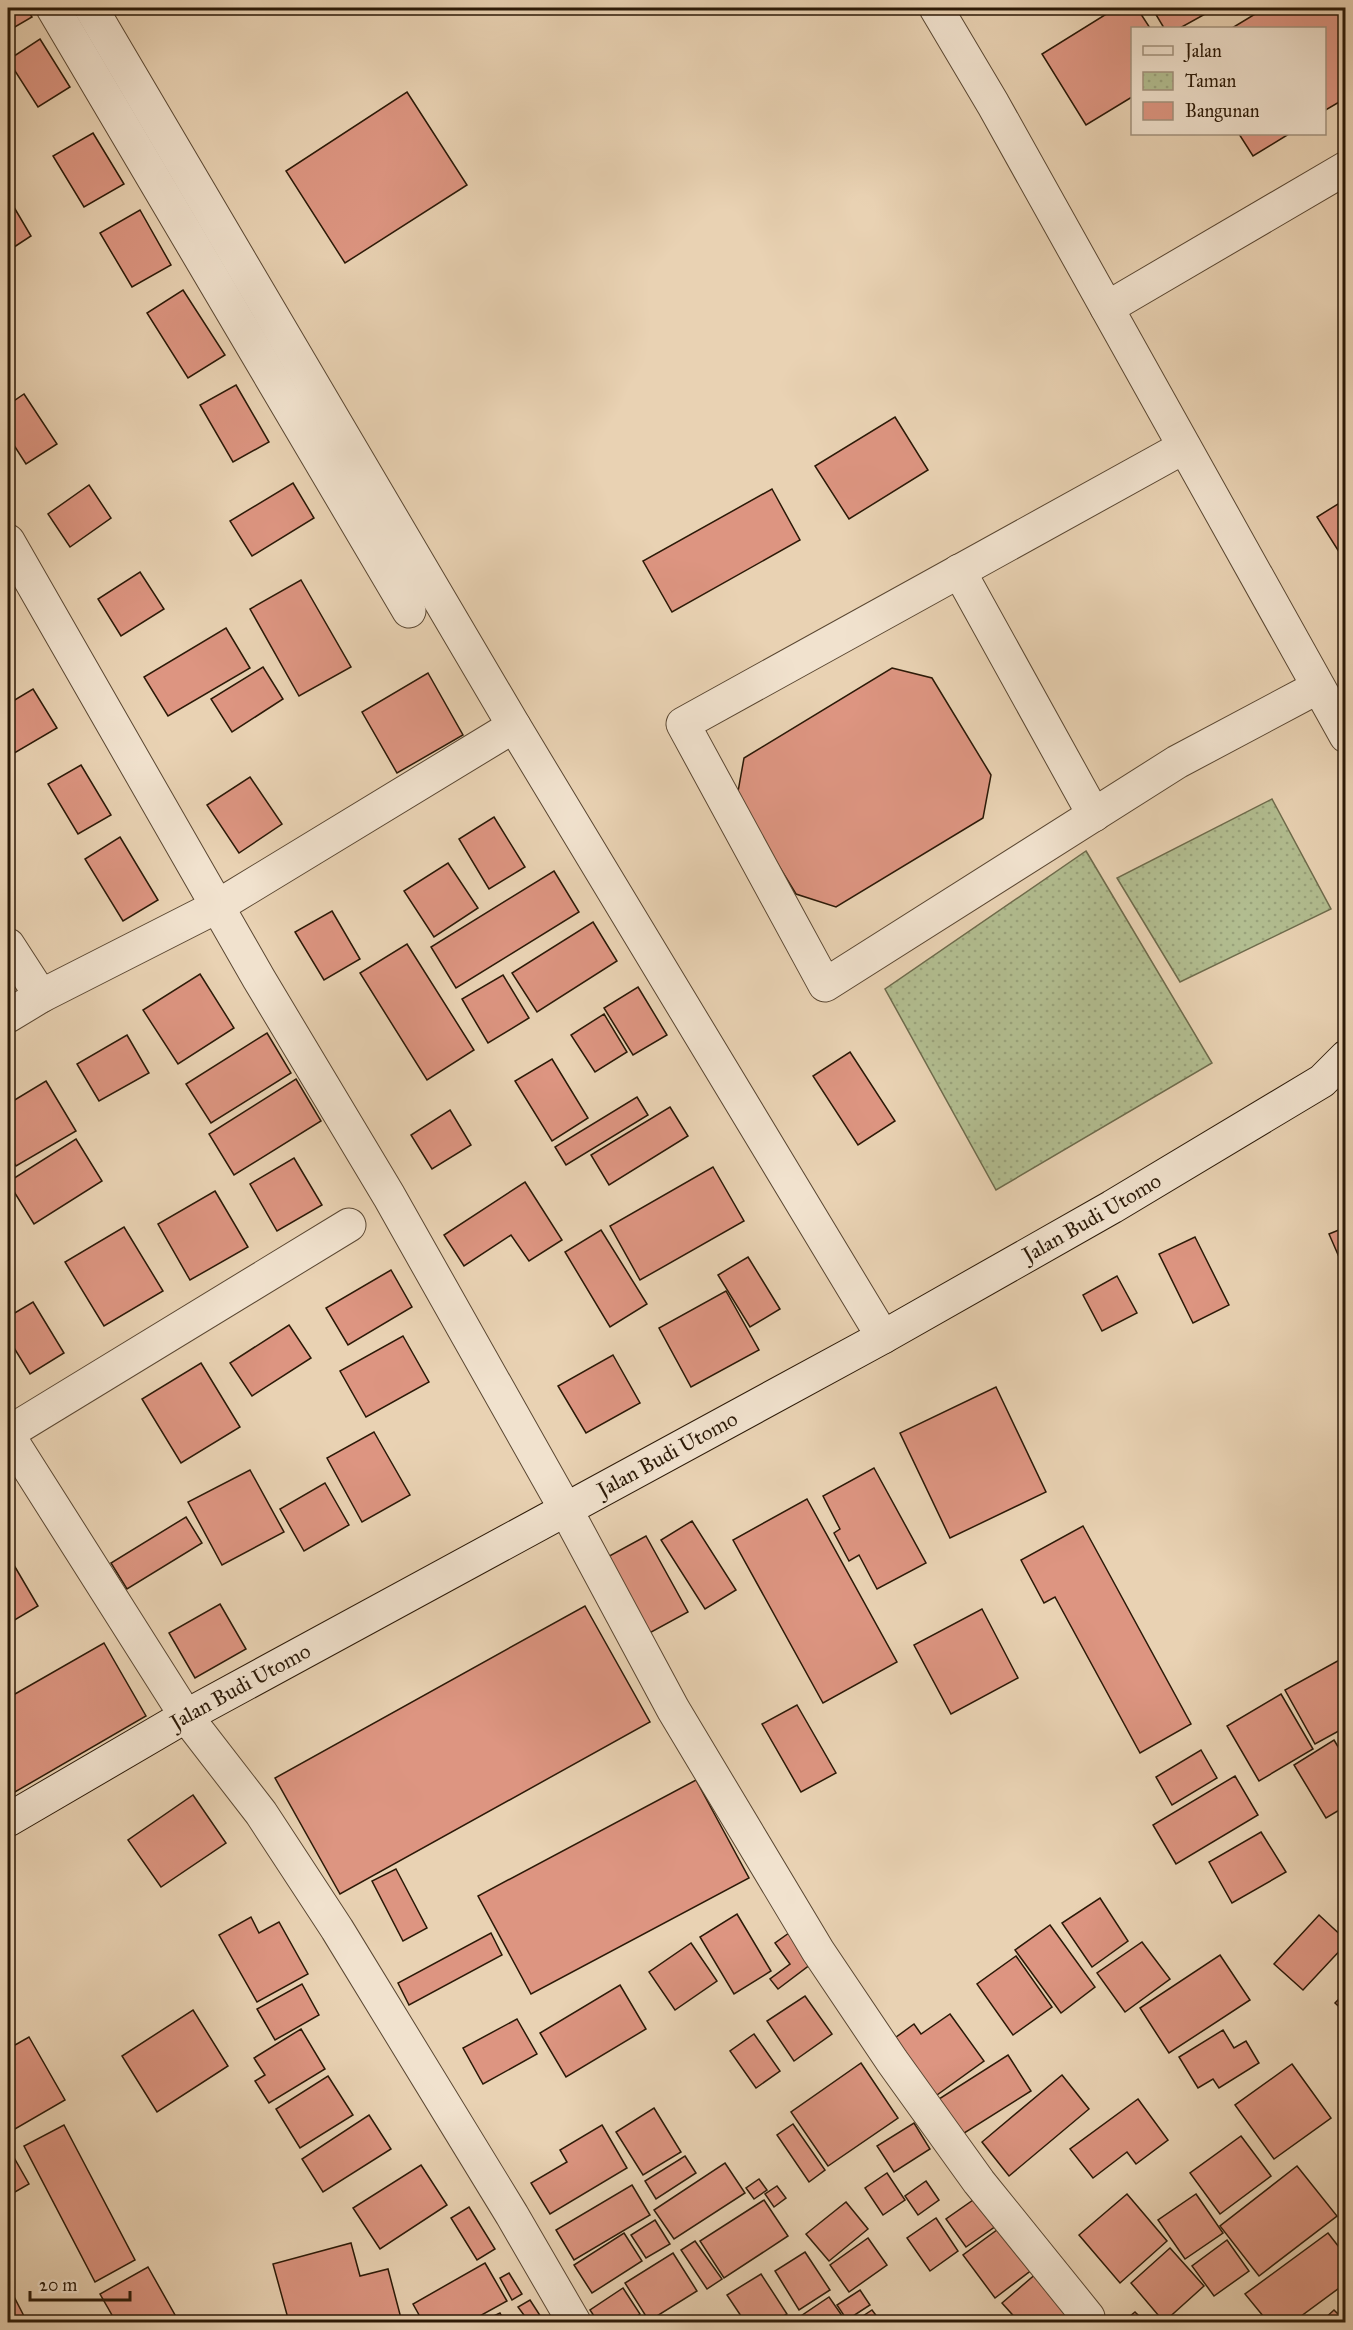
<svg xmlns="http://www.w3.org/2000/svg" width="1353" height="2330" font-family="'IM FELL Great Primer',serif">
<style>
.park{fill:url(#park-dots);stroke:#6e6b4c;stroke-width:1.5}
.building{fill:#dd9581;stroke:#2b1907;stroke-width:1.5}
.lines{fill:none;stroke-linecap:round;stroke-linejoin:round}
.street-casing{stroke:#5a4732;stroke-width:35}
.secondary-casing{stroke:#2b1907;stroke-width:35}
.street{stroke:#f1e2ce;stroke-width:33}
.secondary{stroke:#f1e2ce;stroke-width:33}
.labels{text-anchor:middle;stroke-width:4.5;stroke-linejoin:round;paint-order:stroke}
.street-label{font-size:21px;fill:#2b1907;stroke:#f1e2ce}
</style>
<defs>
<pattern id="park-dots" width="8" height="8" patternUnits="userSpaceOnUse" patternTransform="scale(1.5)"><rect width="8" height="8" fill="#b2bd90"/><path d="M2 2h.1M6 6h.1" fill="none" stroke="#99a27b" stroke-width="1.8" stroke-linecap="round"/></pattern>
</defs>
<rect width="100%" height="100%" fill="#e9d2b3"/>
<filter id="stains"><feTurbulence type="fractalNoise" baseFrequency=".00333" numOctaves="4"/><feColorMatrix values="0 0 0 0 .2 0 0 0 0 .09 0 0 0 0 .02 0 0 0 .5 -.17"/></filter>
<radialGradient id="worn" r=".72"><stop offset=".6" stop-color="#630" stop-opacity="0"/><stop offset="1" stop-color="#630" stop-opacity=".3"/></radialGradient>
<!-- park -->
<g class="park">
<polygon points="1272,799 1331,909 1180,982 1117,878"/>
<polygon points="1086,851 1212,1063 996,1190 885,989"/>
</g>
<!-- building -->
<g class="building">
<polygon points="8,8 26,8 32,17 8,31"/>
<polygon points="1116,8 1137,8 1150,28 1132,28 1132,97 1086,125 1042,54"/>
<polygon points="1152,8 1216,8 1180,28 1164,28"/>
<polygon points="1265,8 1346,8 1346,98 1324,111 1324,28 1232,28"/>
<polygon points="40,39 70,87 38,107 8,60"/>
<polygon points="407,92 467,185 345,263 286,171"/>
<polygon points="93,133 124,184 84,207 53,156"/>
<polygon points="1239,134 1289,134 1253,156"/>
<polygon points="8,197 31,236 8,251"/>
<polygon points="140,210 171,265 132,287 100,233"/>
<polygon points="183,290 225,355 188,378 147,313"/>
<polygon points="236,385 269,442 233,462 200,405"/>
<polygon points="24,394 57,444 26,464 8,436 8,405"/>
<polygon points="895,417 928,470 849,519 815,466"/>
<polygon points="293,483 314,518 252,556 230,521"/>
<polygon points="89,485 111,518 70,547 48,514"/>
<polygon points="772,489 800,540 672,612 643,561"/>
<polygon points="1346,499 1346,563 1317,517"/>
<polygon points="140,572 164,609 121,636 98,599"/>
<polygon points="301,580 351,667 299,696 250,609"/>
<polygon points="226,628 250,668 168,716 144,677"/>
<polygon points="263,667 283,699 232,732 211,699"/>
<polygon points="892,668 932,678 991,775 983,818 836,907 796,894 737,797 744,758"/>
<polygon points="428,673 463,735 397,773 362,712"/>
<polygon points="33,689 57,728 11,755 8,749 8,704"/>
<polygon points="81,765 111,815 78,834 48,784"/>
<polygon points="250,777 282,824 239,853 207,805"/>
<polygon points="494,817 525,867 489,889 459,839"/>
<polygon points="120,837 158,900 123,921 85,859"/>
<polygon points="448,863 478,908 434,937 404,891"/>
<polygon points="554,871 579,912 456,988 431,947"/>
<polygon points="332,911 360,959 324,980 295,932"/>
<polygon points="593,922 617,961 537,1012 512,973"/>
<polygon points="407,944 474,1050 427,1080 360,973"/>
<polygon points="200,974 234,1028 178,1064 143,1010"/>
<polygon points="503,975 529,1018 488,1043 462,999"/>
<polygon points="638,987 667,1035 633,1055 604,1008"/>
<polygon points="604,1014 627,1052 595,1072 571,1035"/>
<polygon points="267,1033 291,1073 211,1123 186,1084"/>
<polygon points="127,1035 149,1073 99,1101 77,1064"/>
<polygon points="850,1052 895,1121 858,1145 813,1076"/>
<polygon points="552,1059 588,1118 552,1141 515,1081"/>
<polygon points="296,1079 321,1121 234,1175 209,1134"/>
<polygon points="46,1081 76,1131 16,1166 8,1153 8,1104"/>
<polygon points="637,1097 648,1115 566,1165 555,1147"/>
<polygon points="670,1107 688,1136 609,1185 591,1155"/>
<polygon points="450,1110 471,1145 432,1169 411,1135"/>
<polygon points="76,1139 102,1181 34,1224 8,1182"/>
<polygon points="294,1158 322,1205 277,1231 250,1184"/>
<polygon points="713,1167 744,1221 640,1280 610,1226"/>
<polygon points="525,1182 562,1240 529,1261 511,1235 464,1266 444,1235"/>
<polygon points="215,1191 248,1247 190,1280 158,1224"/>
<polygon points="124,1227 163,1291 104,1326 65,1262"/>
<polygon points="1346,1227 1346,1273 1329,1234"/>
<polygon points="601,1230 647,1304 610,1327 565,1252"/>
<polygon points="1195,1237 1229,1305 1193,1323 1159,1254"/>
<polygon points="748,1257 780,1309 750,1327 718,1275"/>
<polygon points="391,1270 412,1307 348,1345 326,1308"/>
<polygon points="1117,1276 1137,1313 1102,1331 1083,1295"/>
<polygon points="726,1291 759,1350 691,1387 659,1328"/>
<polygon points="33,1302 64,1353 30,1374 8,1338 8,1317"/>
<polygon points="289,1325 311,1358 252,1396 230,1363"/>
<polygon points="403,1336 429,1382 366,1417 340,1371"/>
<polygon points="613,1355 640,1403 586,1433 558,1386"/>
<polygon points="201,1363 240,1427 181,1463 142,1399"/>
<polygon points="996,1387 1046,1492 950,1538 900,1433"/>
<polygon points="374,1432 410,1495 362,1522 327,1458"/>
<polygon points="874,1468 926,1563 877,1589 859,1555 849,1561 834,1533 840,1529 823,1496"/>
<polygon points="250,1470 284,1532 222,1565 188,1502"/>
<polygon points="325,1483 349,1525 304,1551 280,1509"/>
<polygon points="807,1499 897,1662 823,1703 733,1540"/>
<polygon points="186,1517 202,1543 127,1589 111,1563"/>
<polygon points="692,1521 736,1590 705,1609 661,1540"/>
<polygon points="1083,1526 1191,1724 1140,1753 1055,1597 1044,1603 1021,1560"/>
<polygon points="646,1536 688,1612 644,1636 602,1560"/>
<polygon points="8,1555 38,1606 8,1624"/>
<polygon points="220,1604 246,1649 195,1678 169,1633"/>
<polygon points="585,1606 650,1722 340,1894 275,1778"/>
<polygon points="982,1609 1018,1678 951,1714 914,1645"/>
<polygon points="104,1643 146,1716 8,1796 8,1698"/>
<polygon points="1343,1658 1346,1662 1346,1727 1315,1744 1285,1690"/>
<polygon points="1281,1694 1313,1749 1259,1781 1227,1726"/>
<polygon points="797,1705 836,1773 801,1792 762,1724"/>
<polygon points="1334,1740 1346,1760 1346,1806 1326,1818 1294,1765"/>
<polygon points="1201,1750 1217,1778 1172,1805 1156,1777"/>
<polygon points="1235,1776 1258,1815 1176,1864 1153,1825"/>
<polygon points="696,1780 749,1878 531,1994 478,1896"/>
<polygon points="193,1795 226,1843 161,1887 128,1840"/>
<polygon points="1261,1832 1286,1872 1232,1903 1209,1862"/>
<polygon points="396,1869 427,1928 403,1941 372,1881"/>
<polygon points="1100,1898 1128,1941 1092,1967 1062,1923"/>
<polygon points="737,1914 771,1971 734,1994 700,1937"/>
<polygon points="1319,1915 1346,1940 1346,1944 1303,1990 1274,1964"/>
<polygon points="251,1917 259,1933 279,1922 308,1974 257,2002 219,1935"/>
<polygon points="1050,1925 1095,1987 1061,2013 1015,1950"/>
<polygon points="491,1933 502,1955 409,2005 398,1983"/>
<polygon points="789,1933 811,1964 778,1989 770,1979 790,1964 775,1943"/>
<polygon points="1142,1942 1170,1979 1125,2012 1097,1973"/>
<polygon points="691,1943 717,1981 675,2010 649,1972"/>
<polygon points="1220,1955 1250,2000 1169,2053 1140,2008"/>
<polygon points="1016,1956 1052,2007 1013,2035 977,1984"/>
<polygon points="302,1984 319,2015 275,2040 257,2009"/>
<polygon points="620,1985 646,2029 566,2077 540,2033"/>
<polygon points="1346,1992 1346,2013 1335,2003"/>
<polygon points="805,1996 832,2034 794,2061 767,2021"/>
<polygon points="193,2010 228,2066 157,2112 122,2056"/>
<polygon points="950,2014 984,2061 930,2100 888,2043 914,2024 921,2034"/>
<polygon points="517,2019 537,2054 483,2084 463,2048"/>
<polygon points="301,2029 325,2069 269,2103 255,2081 265,2075 254,2058"/>
<polygon points="1223,2030 1234,2048 1246,2041 1259,2063 1219,2088 1213,2079 1198,2088 1179,2057"/>
<polygon points="754,2034 780,2071 756,2088 730,2051"/>
<polygon points="29,2037 65,2100 15,2129 8,2116 8,2049"/>
<polygon points="1008,2055 1031,2091 950,2142 928,2106"/>
<polygon points="861,2063 898,2118 828,2166 791,2112"/>
<polygon points="1292,2064 1331,2118 1274,2159 1235,2105"/>
<polygon points="1062,2075 1089,2109 1009,2176 982,2142"/>
<polygon points="328,2076 353,2115 300,2148 276,2109"/>
<polygon points="1138,2099 1168,2140 1136,2164 1127,2152 1093,2178 1070,2149"/>
<polygon points="654,2108 681,2152 643,2175 616,2132"/>
<polygon points="369,2115 391,2149 323,2192 302,2159"/>
<polygon points="914,2123 930,2149 894,2172 877,2146"/>
<polygon points="793,2124 825,2170 809,2182 777,2135"/>
<polygon points="64,2125 135,2260 95,2282 24,2146"/>
<polygon points="602,2125 627,2168 550,2214 531,2183 567,2162 560,2150"/>
<polygon points="1241,2136 1271,2176 1220,2214 1190,2173"/>
<polygon points="8,2147 29,2184 8,2196"/>
<polygon points="685,2156 696,2173 656,2199 645,2181"/>
<polygon points="725,2163 745,2193 674,2239 654,2210"/>
<polygon points="421,2165 447,2205 380,2249 353,2208"/>
<polygon points="1297,2166 1337,2216 1259,2276 1220,2226"/>
<polygon points="887,2173 905,2200 883,2215 865,2188"/>
<polygon points="759,2179 767,2190 754,2199 746,2188"/>
<polygon points="926,2181 939,2200 918,2215 905,2196"/>
<polygon points="632,2185 650,2215 574,2260 556,2230"/>
<polygon points="777,2186 786,2198 774,2207 765,2194"/>
<polygon points="1127,2194 1167,2241 1120,2283 1079,2235"/>
<polygon points="1196,2194 1223,2233 1185,2259 1158,2220"/>
<polygon points="976,2198 996,2226 966,2247 946,2219"/>
<polygon points="764,2200 788,2236 724,2278 700,2241"/>
<polygon points="846,2202 868,2229 829,2261 806,2234"/>
<polygon points="469,2207 495,2249 477,2260 451,2218"/>
<polygon points="936,2218 958,2251 930,2271 907,2238"/>
<polygon points="655,2220 670,2244 646,2258 631,2235"/>
<polygon points="1001,2227 1033,2269 995,2298 963,2255"/>
<polygon points="624,2233 642,2261 592,2293 574,2265"/>
<polygon points="1328,2233 1346,2256 1346,2283 1293,2322 1268,2322 1245,2294"/>
<polygon points="868,2238 887,2265 849,2292 830,2265"/>
<polygon points="1227,2240 1249,2271 1214,2296 1192,2266"/>
<polygon points="695,2241 722,2279 707,2289 681,2250"/>
<polygon points="351,2243 360,2276 388,2269 402,2322 289,2322 273,2264"/>
<polygon points="1170,2248 1204,2286 1164,2322 1131,2283"/>
<polygon points="805,2252 830,2290 799,2310 775,2271"/>
<polygon points="673,2253 697,2291 649,2321 625,2283"/>
<polygon points="485,2263 507,2301 469,2322 423,2322 413,2304"/>
<polygon points="148,2267 179,2322 116,2322 100,2294"/>
<polygon points="1038,2272 1077,2322 1019,2322 1002,2303"/>
<polygon points="509,2273 522,2294 512,2300 500,2278"/>
<polygon points="761,2274 787,2314 774,2322 745,2322 727,2295"/>
<polygon points="8,2285 27,2322 8,2322"/>
<polygon points="623,2288 640,2314 628,2322 598,2322 590,2310"/>
<polygon points="860,2290 870,2305 847,2320 837,2305"/>
<polygon points="829,2297 845,2320 840,2322 801,2322 798,2318"/>
<polygon points="530,2300 541,2317 533,2322 529,2322 518,2307"/>
<polygon points="872,2310 881,2322 854,2322"/>
<polygon points="1334,2310 1346,2322 1321,2322"/>
<polygon points="1135,2312 1145,2322 1123,2322"/>
<polygon points="500,2313 505,2322 481,2322"/>
</g>
<g class="lines">
<!-- street casing -->
<g class="street-casing">
<g id="street">
<polyline points="53,8 409,611"/>
<polyline points="91,8 514,726 883,1337"/>
<polyline points="936,8 993,104 1346,736"/>
<polyline points="1107,308 1346,168"/>
<polyline points="1184,447 683,724 825,985 1177,762 1318,687"/>
<polyline points="8,541 259,979 389,1196 565,1508 673,1709 818,1951 892,2061 979,2182 1088,2317 1084,2322"/>
<polyline points="959,571 1094,815"/>
<polyline points="8,945 41,996"/>
<polyline points="8,1016 41,996 218,906 514,726"/>
<polyline points="8,1433 349,1225"/>
<polyline points="8,1435 186,1716 261,1813 337,1929 512,2215 574,2322"/>
</g>
</g>
<!-- secondary casing -->
<g class="secondary-casing">
<g id="secondary">
<path id="s1" d="M 8,1820 L 186,1716 L 883,1337 L 1112,1207 L 1322,1081 L 1346,1057"/>
</g>
</g>
<!-- street -->
<use href="#street" class="street"/>
<!-- secondary -->
<use href="#secondary" class="secondary"/>
</g>
<g class="labels">
<!-- street labels -->
<g class="street-label">
<text dy="7" stroke="none"><textPath href="#s1" startOffset="1240">Jalan Budi Utomo</textPath></text>
<text dy="7" stroke="none"><textPath href="#s1" startOffset="754">Jalan Budi Utomo</textPath></text>
<text dy="7" stroke="none"><textPath href="#s1" startOffset="268">Jalan Budi Utomo</textPath></text>
</g>
</g>
<!-- margin -->
<rect width="1353" height="2330" fill="none" stroke="#e9d2b3" stroke-width="30"/>
<rect x="9" y="9" width="1335" height="2312" fill="none" stroke="#2b1907" stroke-width="3"/>
<rect x="15" y="15" width="1323" height="2300" fill="none" stroke="#2b1907" stroke-width="1.5"/>
<!-- legend -->
<rect x="1131" y="27" width="195" height="108" fill="#f1e2ce" stroke="#a2927e" stroke-width="1.5"/>
<rect x="1143" y="46" width="30" height="9" fill="#f1e2ce" stroke="#a2927e" stroke-width="1.5"/>
<text x="1185" y="57" font-size="18" fill="#2b1907">Jalan</text>
<rect x="1143" y="72" width="30" height="18" fill="url(#park-dots)" stroke="#a2927e" stroke-width="1.5"/>
<text x="1185" y="87" font-size="18" fill="#2b1907">Taman</text>
<rect x="1143" y="102" width="30" height="18" fill="#dd9581" stroke="#a2927e" stroke-width="1.5"/>
<text x="1185" y="117" font-size="18" fill="#2b1907">Bangunan</text>
<!-- scale -->
<path d="M30 2291v9h100v-9" fill="none" stroke="#2b1907" stroke-width="3"/>
<text x="39" y="2291" font-size="18" fill="#2b1907" stroke="#f1e2ce" stroke-width="4.5" paint-order="stroke">20 m</text>
<rect width="100%" height="100%" filter="url(#stains)"/>
<rect width="100%" height="100%" fill="url(#worn)"/>
</svg>
